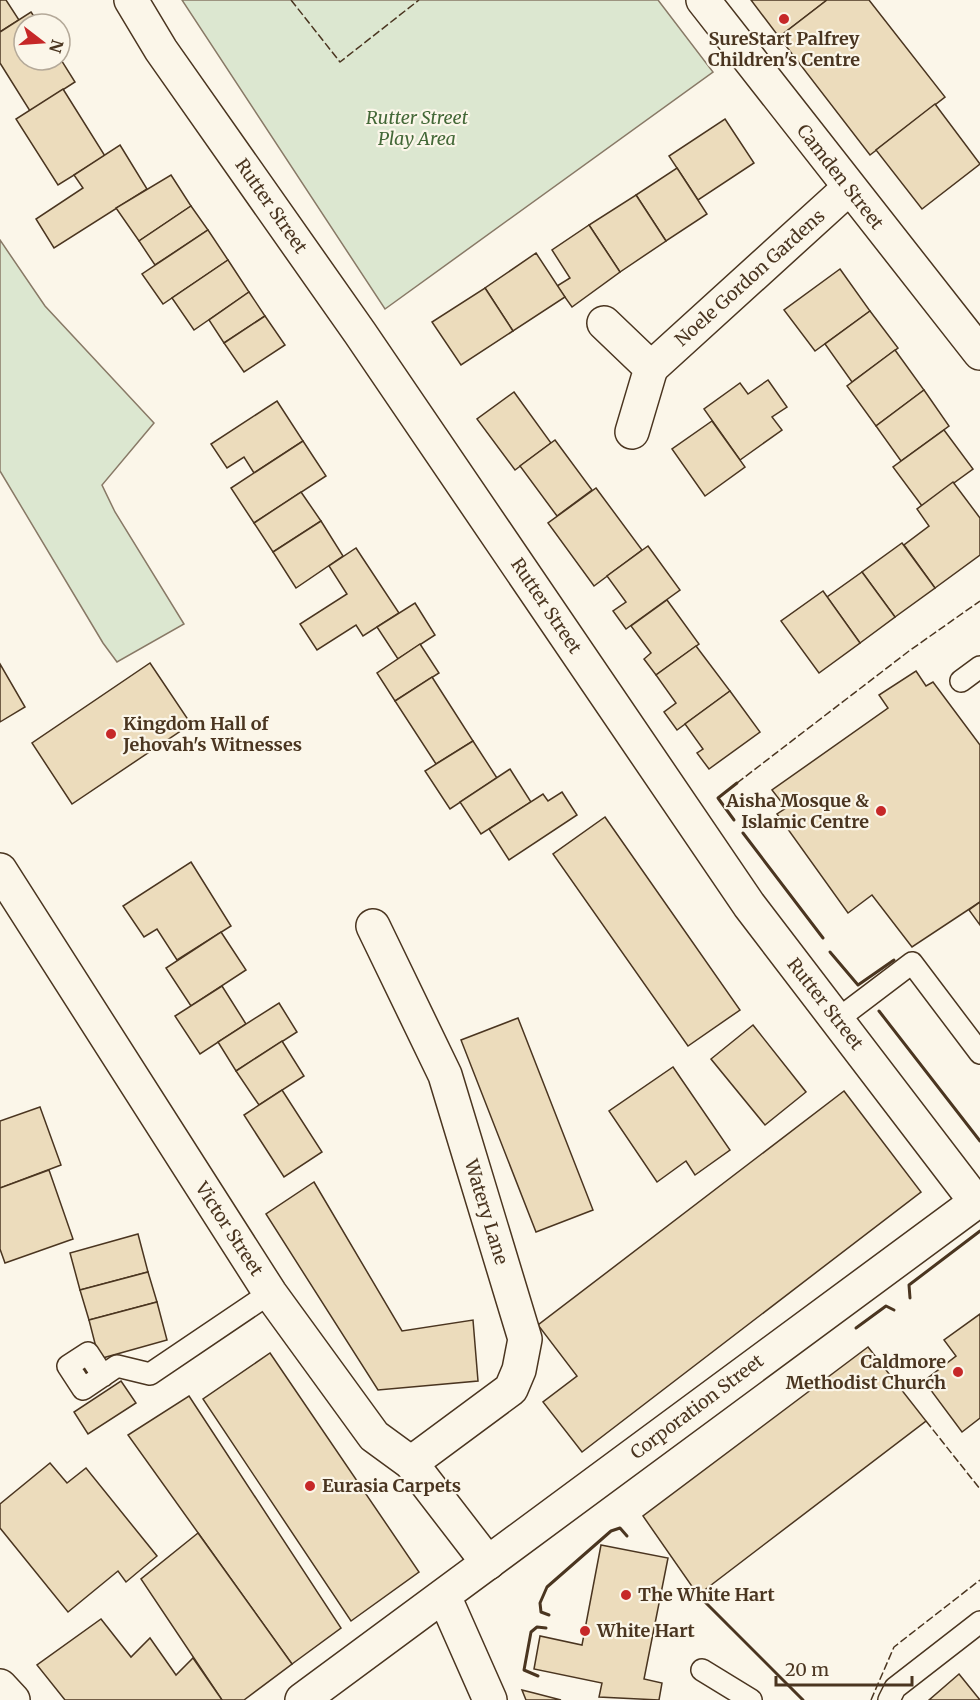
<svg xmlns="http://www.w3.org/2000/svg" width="980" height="1700" font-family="Merriweather,serif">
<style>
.green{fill:#dce7d0;stroke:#887966;stroke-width:1.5}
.building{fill:#ecdcbc;stroke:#4a3520;stroke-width:1.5}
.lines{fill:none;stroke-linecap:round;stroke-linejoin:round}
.service-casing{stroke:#4a3520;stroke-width:24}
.minor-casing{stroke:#4a3520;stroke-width:36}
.tertiary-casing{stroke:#4a3520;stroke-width:36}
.service{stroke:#fbf6e9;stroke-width:21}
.minor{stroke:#fbf6e9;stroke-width:33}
.tertiary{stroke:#fbf6e9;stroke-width:33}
.fence{stroke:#4a3520;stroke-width:1.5;stroke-dasharray:8 3;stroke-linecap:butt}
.wall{stroke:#4a3520;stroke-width:3}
.poi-dot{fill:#c62828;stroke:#fbf6e9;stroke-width:2}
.labels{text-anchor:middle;stroke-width:4.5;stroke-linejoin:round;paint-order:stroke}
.poi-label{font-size:18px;font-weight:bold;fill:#4a3520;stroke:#fbf6e9;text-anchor:start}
.park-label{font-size:18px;font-style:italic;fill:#436837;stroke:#fbf6e9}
.street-label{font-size:18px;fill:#4a3520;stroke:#fbf6e9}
</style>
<rect width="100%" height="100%" fill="#fbf6e9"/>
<!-- green -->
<g class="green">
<polygon points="182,0 658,0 713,72 385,309"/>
<polygon points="0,240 45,306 154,423 102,485 115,512 184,624 117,662 103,643 0,471"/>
</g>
<!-- building -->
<g class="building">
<polygon points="0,0 6,0 19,20 0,32"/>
<polygon points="751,0 827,0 779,37"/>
<polygon points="827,0 869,0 945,97 870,155 779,37"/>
<polygon points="31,12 39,24 24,24 24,60 60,60 60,58 75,82 30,111 0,63 0,32"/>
<polygon points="63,89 105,156 58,185 16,119"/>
<polygon points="935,104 980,164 922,209 876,150"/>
<polygon points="725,119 754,163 698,200 669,156"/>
<polygon points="120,145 147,189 54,248 36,219 83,188 74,175"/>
<polygon points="677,168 707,214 666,241 636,195"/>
<polygon points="171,175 191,206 139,241 116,208"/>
<polygon points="636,195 666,241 620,272 589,225"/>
<polygon points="191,206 208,230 155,265 139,241"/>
<polygon points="589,225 620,272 572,307 557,286 570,278 552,250"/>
<polygon points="208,230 228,260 163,304 142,274"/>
<polygon points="536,253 565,297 513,331 485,288"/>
<polygon points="228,260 249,292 194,330 172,298"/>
<polygon points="840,269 870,311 815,351 784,310"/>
<polygon points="485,288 513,331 461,365 432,322"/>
<polygon points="249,292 265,316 224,343 209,320"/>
<polygon points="870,311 898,348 852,382 825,344"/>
<polygon points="265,316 285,345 244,372 224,343"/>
<polygon points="895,350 924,390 876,426 847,386"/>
<polygon points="768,380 787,407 772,417 782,430 740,460 704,409 740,383 748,394"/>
<polygon points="924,390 949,426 901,461 876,426"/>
<polygon points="514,392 551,443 515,470 477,419"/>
<polygon points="277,401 303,441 254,473 244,457 227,468 211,444"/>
<polygon points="712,421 745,467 705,496 672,449"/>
<polygon points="944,430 973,469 922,506 893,467"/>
<polygon points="555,440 592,490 557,516 520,466"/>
<polygon points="303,441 326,476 254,523 231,488"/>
<polygon points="953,482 980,518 980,555 935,588 904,545 929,526 917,509"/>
<polygon points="596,488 642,550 594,586 548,523"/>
<polygon points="301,492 321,521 273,552 254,523"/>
<polygon points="321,521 343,556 296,588 273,552"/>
<polygon points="902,543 935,588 895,617 862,572"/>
<polygon points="648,546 680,590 626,629 613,611 626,602 607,576"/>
<polygon points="356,548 399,613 363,636 356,625 317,650 300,624 347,594 329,566"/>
<polygon points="862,572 895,617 860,643 827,597"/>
<polygon points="823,591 860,643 819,673 781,621"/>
<polygon points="667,600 699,644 656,675 644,659 651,653 631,626"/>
<polygon points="415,603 435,635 398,659 377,627"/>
<polygon points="420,644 439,673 395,701 377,673"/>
<polygon points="696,646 730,691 677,730 664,712 676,703 656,675"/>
<polygon points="150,663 191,724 72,804 32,743"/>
<polygon points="0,664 25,707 0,722"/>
<polygon points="916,671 926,686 933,682 980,745 980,902 912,947 872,895 848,913 777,814 786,808 772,790 888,708 879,695"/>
<polygon points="432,677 473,741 436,764 395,701"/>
<polygon points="730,691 760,732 709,769 697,753 703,749 685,724"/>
<polygon points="473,741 497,778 450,809 425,771"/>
<polygon points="510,769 531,802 481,834 460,802"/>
<polygon points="562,792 577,815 509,860 489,829 543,794 548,801"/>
<polygon points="605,817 740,1010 688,1046 553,854"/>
<polygon points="191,862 231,926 177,960 157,929 144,937 123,906"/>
<polygon points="980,902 980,925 969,910"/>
<polygon points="221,932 246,970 191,1006 166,968"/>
<polygon points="222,986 246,1024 200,1054 175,1016"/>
<polygon points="279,1003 297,1032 236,1071 218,1042"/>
<polygon points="518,1018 593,1210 536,1232 461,1040"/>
<polygon points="753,1025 806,1092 765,1125 711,1059"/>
<polygon points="282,1041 304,1076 259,1105 236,1071"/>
<polygon points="673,1067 730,1150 695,1175 686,1161 657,1182 609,1111"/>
<polygon points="282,1090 322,1152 284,1177 244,1115"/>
<polygon points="844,1091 921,1192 582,1452 543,1402 577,1376 538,1325"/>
<polygon points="40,1107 61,1165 0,1188 0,1121"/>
<polygon points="49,1170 73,1239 5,1263 0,1249 0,1188"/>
<polygon points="314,1182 402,1331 473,1320 478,1381 378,1390 266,1214"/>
<polygon points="138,1234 148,1272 80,1290 70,1253"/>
<polygon points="148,1272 157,1302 89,1320 80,1290"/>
<polygon points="157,1302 167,1340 99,1359 89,1320"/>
<polygon points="980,1314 980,1418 962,1432 924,1381 956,1356 944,1340"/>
<polygon points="868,1347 926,1421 698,1595 643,1516"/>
<polygon points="270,1353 419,1572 351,1621 203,1399"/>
<polygon points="121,1381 136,1403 88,1434 74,1412"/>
<polygon points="189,1396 341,1628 292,1664 128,1435"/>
<polygon points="50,1463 67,1483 86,1468 157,1556 126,1582 118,1571 68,1612 0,1528 0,1504"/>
<polygon points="198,1533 292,1664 244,1700 222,1700 141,1579"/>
<polygon points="601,1545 668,1558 644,1679 662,1683 659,1700 599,1697 602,1683 534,1669 540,1636 582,1645"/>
<polygon points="101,1619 131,1657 150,1638 176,1675 193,1658 222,1700 65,1700 37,1665"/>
<polygon points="959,1674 980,1700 929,1700"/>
<polygon points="522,1690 534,1693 561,1700 526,1700"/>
</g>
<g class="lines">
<!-- service casing -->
<g class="service-casing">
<g id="service">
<polyline points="961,681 980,667"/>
<polyline points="838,1019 912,963 980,1053"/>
<polyline points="103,1376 88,1353 68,1366 83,1389 117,1366 150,1374 270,1293"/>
<polyline points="702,1670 751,1700"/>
<polyline points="889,1700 895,1688 980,1622"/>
</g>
</g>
<!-- minor casing -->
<g class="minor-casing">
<g id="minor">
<polyline points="131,0 161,50 360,333 749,905 976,1202"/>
<polyline points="703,0 980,353"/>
<polyline points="604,323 651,368 632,432"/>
<polyline points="651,368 849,188"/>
<polyline points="0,870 270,1293 374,1436 411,1463 488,1563"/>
<polyline points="373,926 445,1075 525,1339 519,1370 511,1389 411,1463"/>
<polyline points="0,1686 13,1700"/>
</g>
</g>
<!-- tertiary casing -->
<g class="tertiary-casing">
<g id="tertiary">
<polyline points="444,1596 490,1700"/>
<polyline points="302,1700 980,1199"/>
</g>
</g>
<!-- service -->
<use href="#service" class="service"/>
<!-- minor -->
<use href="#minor" class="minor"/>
<!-- tertiary -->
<use href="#tertiary" class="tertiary"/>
<!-- fence -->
<g class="fence">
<polyline points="291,0 340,62 419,0"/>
<polyline points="737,783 909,651 980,601"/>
<polyline points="926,1421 980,1489"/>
<polyline points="871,1700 894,1647 980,1580"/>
</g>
<!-- wall -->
<g class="wall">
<polyline points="734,820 718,798 737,783"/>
<polyline points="743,833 823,938"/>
<polyline points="830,952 858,985 894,960"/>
<polyline points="879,1011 980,1141"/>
<polyline points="910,1298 909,1285 980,1231"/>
<polyline points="856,1328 886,1306 894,1310"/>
<polyline points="698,1595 803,1700"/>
<polyline points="549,1615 541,1612 540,1603 547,1587 611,1531 620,1528 627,1536"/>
<polyline points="538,1676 524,1670 531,1632 537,1627 546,1628"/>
</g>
</g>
<!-- markers -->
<g class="poi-dot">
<circle cx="784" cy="19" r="6"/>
<circle cx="111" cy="734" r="6"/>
<circle cx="881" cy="811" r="6"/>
<circle cx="958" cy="1372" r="6"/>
<circle cx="310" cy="1486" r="6"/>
<circle cx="626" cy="1595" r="6"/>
<circle cx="585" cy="1631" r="6"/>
</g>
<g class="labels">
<!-- poi labels -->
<g class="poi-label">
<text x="784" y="45" text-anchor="middle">SureStart Palfrey<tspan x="784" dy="21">Children's Centre</tspan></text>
<text x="123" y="730">Kingdom Hall of<tspan x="123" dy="21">Jehovah's Witnesses</tspan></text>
<text x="869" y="807" text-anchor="end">Aisha Mosque &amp;<tspan x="869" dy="21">Islamic Centre</tspan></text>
<text x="946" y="1368" text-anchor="end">Caldmore<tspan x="946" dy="21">Methodist Church</tspan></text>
<text x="322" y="1492">Eurasia Carpets</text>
<text x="638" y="1601">The White Hart</text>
<text x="597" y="1637">White Hart</text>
</g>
<!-- park labels -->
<g class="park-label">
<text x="417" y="124">Rutter Street<tspan x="417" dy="21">Play Area</tspan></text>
</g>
<!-- street labels -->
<g class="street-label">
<text transform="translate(840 177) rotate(52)" y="6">Camden Street</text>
<text transform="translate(271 206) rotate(55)" y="6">Rutter Street</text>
<text transform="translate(750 278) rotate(-42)" y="6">Noele Gordon Gardens</text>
<text transform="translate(546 606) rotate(56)" y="6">Rutter Street</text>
<text transform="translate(825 1004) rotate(52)" y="6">Rutter Street</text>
<text transform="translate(486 1212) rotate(73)" y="6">Watery Lane</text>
<text transform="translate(229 1229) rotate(57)" y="6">Victor Street</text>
<text transform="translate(697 1407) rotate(-37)" y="6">Corporation Street</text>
</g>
</g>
<!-- north arrow -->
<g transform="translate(42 42) rotate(107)"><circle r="28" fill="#fbf6e9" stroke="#b4a999" stroke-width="1.5"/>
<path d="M0-4.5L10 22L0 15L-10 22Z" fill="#c62828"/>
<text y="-9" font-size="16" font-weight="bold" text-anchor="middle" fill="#4a3520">N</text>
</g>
<!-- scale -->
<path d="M776 1676v9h136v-9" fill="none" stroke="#4a3520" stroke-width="3"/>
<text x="785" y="1676" font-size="18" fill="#4a3520" stroke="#fbf6e9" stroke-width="4.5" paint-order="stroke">20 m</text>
</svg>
